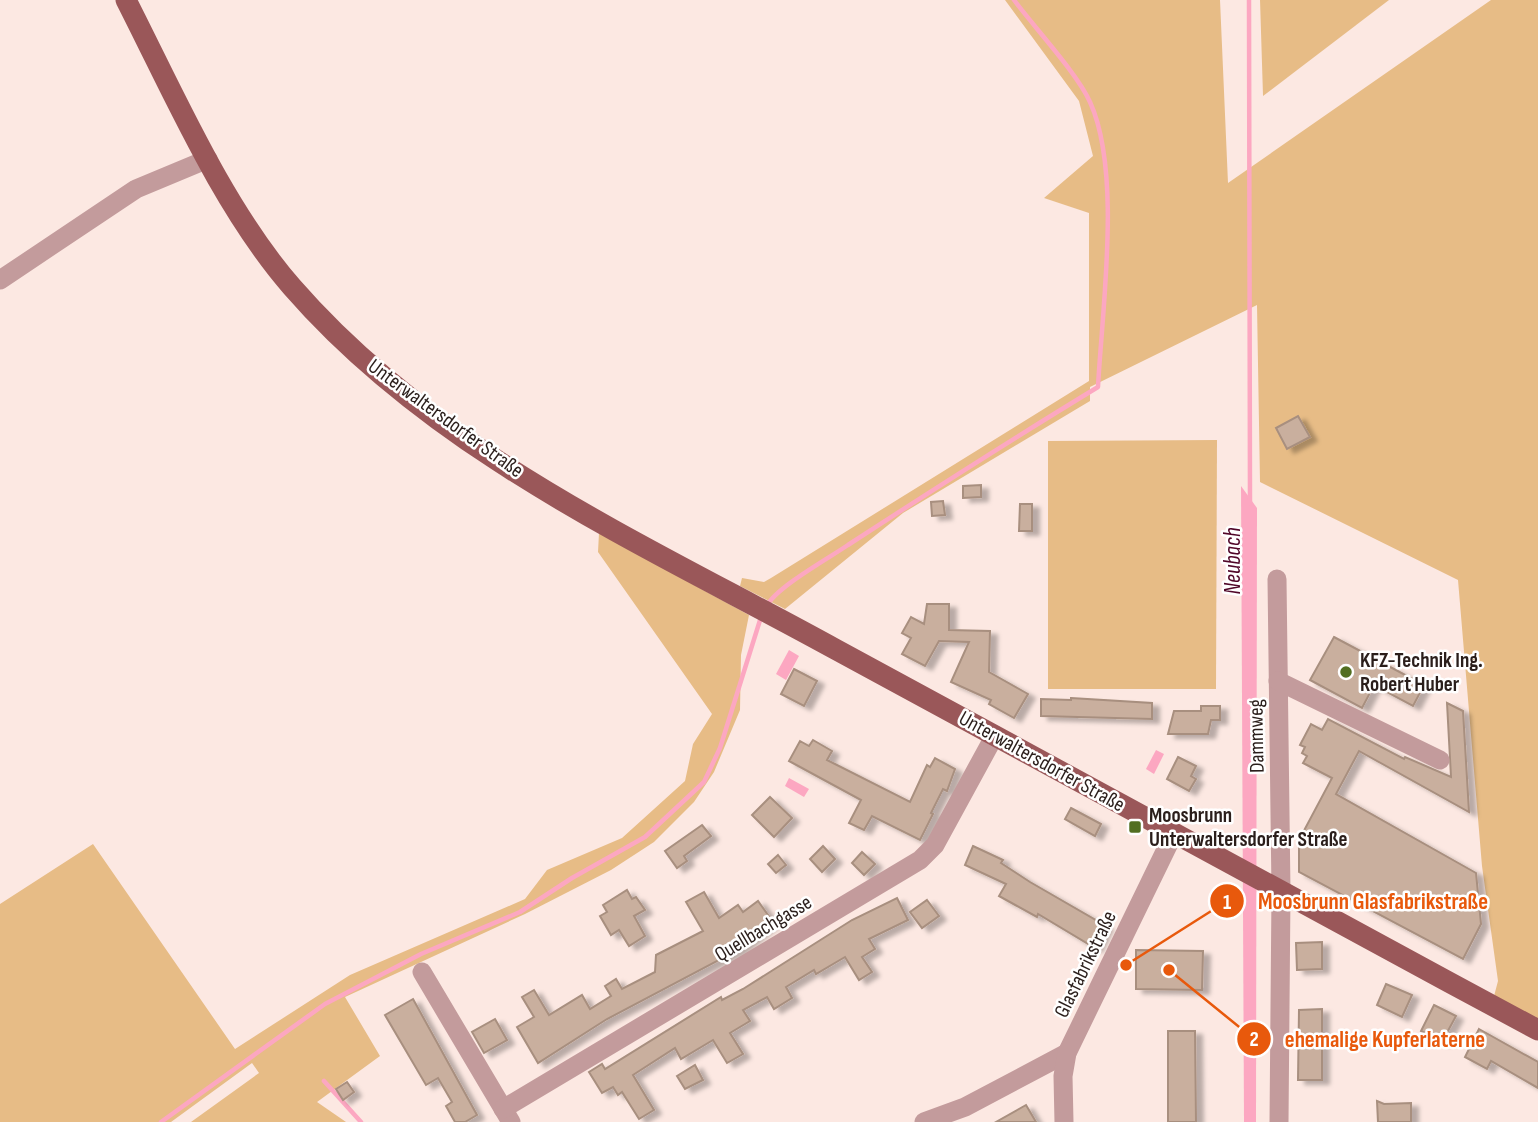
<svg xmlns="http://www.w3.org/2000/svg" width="1538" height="1122" font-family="'Sofia Sans Condensed',sans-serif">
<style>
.green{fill:#e7bc86}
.water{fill:#fca7c1}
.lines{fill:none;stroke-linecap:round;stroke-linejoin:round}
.stream{stroke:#fca7c1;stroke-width:4.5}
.building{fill:#c9af9e;stroke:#a88f7f;stroke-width:2;filter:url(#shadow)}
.minor{stroke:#c39b9c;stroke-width:19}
.major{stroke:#9a5759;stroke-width:21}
.poi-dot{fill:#526e21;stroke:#fff;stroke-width:2.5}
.labels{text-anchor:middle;stroke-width:5;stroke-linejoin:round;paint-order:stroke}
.street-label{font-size:21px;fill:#2a1e1b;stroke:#fff}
.poi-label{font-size:21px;font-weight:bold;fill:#2a1e1b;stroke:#fff;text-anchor:start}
.water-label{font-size:23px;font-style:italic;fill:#510729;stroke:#fff}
.leader{fill:none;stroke:#e8590c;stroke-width:2.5}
.callout-dot{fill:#e8590c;stroke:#fff;stroke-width:2.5}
.mark-label{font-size:21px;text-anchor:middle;font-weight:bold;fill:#fff}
.callout-label{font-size:23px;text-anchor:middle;font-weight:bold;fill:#e8590c;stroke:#fff;stroke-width:5;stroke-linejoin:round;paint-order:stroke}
</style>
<defs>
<filter id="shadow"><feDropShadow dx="7" dy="4" stdDeviation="2" flood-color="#0004"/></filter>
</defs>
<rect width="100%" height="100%" fill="#fce8e2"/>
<!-- green -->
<g class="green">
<polygon points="1005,0 1220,0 1228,183 1491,0 1538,0 1538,1024 1493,1000 1498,981 1482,866 1458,580 1260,482 1257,305 1090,387 1090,401 903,513 785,609 740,586 742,578 764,582 771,578 1089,381 1089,213 1044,198 1093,156 1079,101"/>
<polygon points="1260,0 1389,0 1263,96"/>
<polygon points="1217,440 1216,689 1048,689 1048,441"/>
<polygon points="599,533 749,615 741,655 740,710 714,772 694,802 654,842 611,870 525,914 345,997 380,1056 317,1102 346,1122 191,1122 259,1073 252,1063 171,1122 0,1122 0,904 93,844 235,1049 350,975 525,899 547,870 622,838 685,781 693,744 712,714 598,552"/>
</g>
<!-- water -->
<g class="water">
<polygon points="1241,486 1257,508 1256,1122 1244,1122"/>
<polygon points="789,650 799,656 786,680 776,674"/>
<polygon points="1156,750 1164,754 1154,774 1146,769"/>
<polygon points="789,778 809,789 804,797 785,786"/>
</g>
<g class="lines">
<!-- stream -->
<g class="stream">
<polyline points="1249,0 1250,503"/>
<path d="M 767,606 C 775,588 829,558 848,545 C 931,491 1014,438 1098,387 C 1102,309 1122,172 1090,102 C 1077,73 1034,27 1014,0"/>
<polyline points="324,1081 361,1122"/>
<polyline points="161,1122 325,1004 421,954 520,912 572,878 645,837 704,782 720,748 761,617"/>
</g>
</g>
<!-- building -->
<g class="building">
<polygon points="1298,416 1310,437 1287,449 1276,428"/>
<polygon points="981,485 981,497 963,498 963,486"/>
<polygon points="943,501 945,515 932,516 931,502"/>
<polygon points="1020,504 1032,504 1032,531 1019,531"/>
<polygon points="927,604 949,604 949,630 990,631 989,672 1028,694 1014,718 989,704 991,700 951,682 969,642 939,641 925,666 902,654 911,638 902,633 911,617 924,624"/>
<polygon points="1334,637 1424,685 1413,706 1374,685 1362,708 1310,680"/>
<polygon points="794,669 817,681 804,706 781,694"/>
<polygon points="1071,698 1152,703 1152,719 1041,716 1041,699 1071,700"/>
<polygon points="1447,703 1463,711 1469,812 1359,751 1336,794 1476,873 1481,924 1463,959 1299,872 1299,840 1332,778 1303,763 1307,756 1302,753 1305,747 1300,745 1311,724 1322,730 1328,719 1404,759 1405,757 1451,777"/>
<polygon points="1201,706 1220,706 1220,720 1211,720 1208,734 1168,734 1174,711 1201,711"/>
<polygon points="813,740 832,751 827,760 910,802 927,765 930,767 935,758 955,769 947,791 943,789 931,813 933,814 920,840 872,816 864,830 849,823 861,800 789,761 800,741 809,746"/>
<polygon points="1178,757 1196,766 1191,776 1196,779 1189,791 1167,779"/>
<polygon points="770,797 792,818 774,837 752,815"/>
<polygon points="1071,808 1101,824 1095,836 1065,819"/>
<polygon points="702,825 711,836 684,856 687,861 677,868 665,851"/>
<polygon points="823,846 835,859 822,872 810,859"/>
<polygon points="973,846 1003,860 1001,863 1030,882 1106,926 1095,948 1038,914 1037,917 999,896 1006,884 965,865"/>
<polygon points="862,852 875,864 864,875 852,863"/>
<polygon points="778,855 786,865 776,873 768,864"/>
<polygon points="627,890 632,899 636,897 645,910 634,916 645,936 629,946 619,930 611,935 600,916 607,912 603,905"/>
<polygon points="704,892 719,918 738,905 743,912 758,901 773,922 738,950 607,1019 538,1063 517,1027 534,1017 522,997 534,990 549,1015 582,995 590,1009 611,996 605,986 616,979 622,989 655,972 656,955 703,931 686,902"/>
<polygon points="897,898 908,920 869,939 875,949 862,957 872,972 859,980 845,957 816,974 814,970 786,987 792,998 774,1009 767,997 743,1010 750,1021 730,1033 743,1054 727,1063 713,1040 681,1059 675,1048 633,1075 654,1110 639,1119 622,1092 618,1095 613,1087 602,1093 589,1072 602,1064 605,1069 721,997 722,1000 743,989 852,920"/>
<polygon points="927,900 939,916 922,928 910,912"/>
<polygon points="1322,942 1322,969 1297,970 1296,943"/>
<polygon points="1136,950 1203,951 1202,990 1136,989"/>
<polygon points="1386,984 1412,995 1402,1017 1377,1005"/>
<polygon points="413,999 477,1115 465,1122 455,1122 446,1106 452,1102 438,1078 426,1085 385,1015"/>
<polygon points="1434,1005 1456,1016 1442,1042 1421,1031"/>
<polygon points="1322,1009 1322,1080 1298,1080 1299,1010"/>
<polygon points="495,1019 507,1040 484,1053 472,1032"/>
<polygon points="1479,1029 1538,1062 1538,1088 1491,1061 1487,1069 1465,1057"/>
<polygon points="1168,1031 1195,1031 1196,1122 1168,1122"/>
<polygon points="695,1065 703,1080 685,1089 677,1076"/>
<polygon points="347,1082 354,1092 343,1100 336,1089"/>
<polygon points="1377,1101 1384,1104 1411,1103 1411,1122 1378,1122"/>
<polygon points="1026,1105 1036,1122 996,1122"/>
</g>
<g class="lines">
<!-- minor -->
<g class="minor">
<polyline points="0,280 136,189 208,159"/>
<polyline points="1277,579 1281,892 1279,1122"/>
<polyline points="1278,681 1440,760"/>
<polyline points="422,972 511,1122"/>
<polyline points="503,1109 920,860 935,845 995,735"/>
<polyline points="924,1122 965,1107 1067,1053"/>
<polyline points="1064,1122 1063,1076 1067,1053 1174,833"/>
</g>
<!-- major -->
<path class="major" d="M 126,0 C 174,94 223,208 292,287 C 437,454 646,545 835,649 C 1069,776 1303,904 1538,1030"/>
</g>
<!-- markers -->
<g class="poi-dot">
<circle cx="1346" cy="672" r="7"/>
<rect x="1128" y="820" width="14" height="14" rx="3.5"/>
</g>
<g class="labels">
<!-- street labels -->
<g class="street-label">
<text transform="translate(446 418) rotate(36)" y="7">Unterwaltersdorfer Straße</text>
<text transform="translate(1256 736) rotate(-91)" y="7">Dammweg</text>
<text transform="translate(1042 761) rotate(29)" y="7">Unterwaltersdorfer Straße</text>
<text transform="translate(763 928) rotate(-31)" y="7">Quellbachgasse</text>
<text transform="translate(1085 964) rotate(-64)" y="7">Glasfabrikstraße</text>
</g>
<!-- poi labels -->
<g class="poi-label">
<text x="1360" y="667">KFZ-Technik Ing.<tspan x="1360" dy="24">Robert Huber</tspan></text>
<text x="1149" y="822">Moosbrunn<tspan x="1149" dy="24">Unterwaltersdorfer Straße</tspan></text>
</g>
<!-- water labels -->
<g class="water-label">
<text transform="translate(1232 561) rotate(-90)" y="8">Neubach</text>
</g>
</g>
<!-- callouts -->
<path class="leader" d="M1126 965L1227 901M1169 970L1254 1039"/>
<g class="callout-dot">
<circle cx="1126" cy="965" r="7"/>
<circle cx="1169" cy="970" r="7"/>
<circle cx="1227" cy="901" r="18"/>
<circle cx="1254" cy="1039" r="18"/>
</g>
<g class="mark-label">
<text x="1227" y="909">1</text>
<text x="1254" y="1046">2</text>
</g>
<g class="callout-label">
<text x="1373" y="909">Moosbrunn Glasfabrikstraße</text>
<text x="1385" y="1047">ehemalige Kupferlaterne</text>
</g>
</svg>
